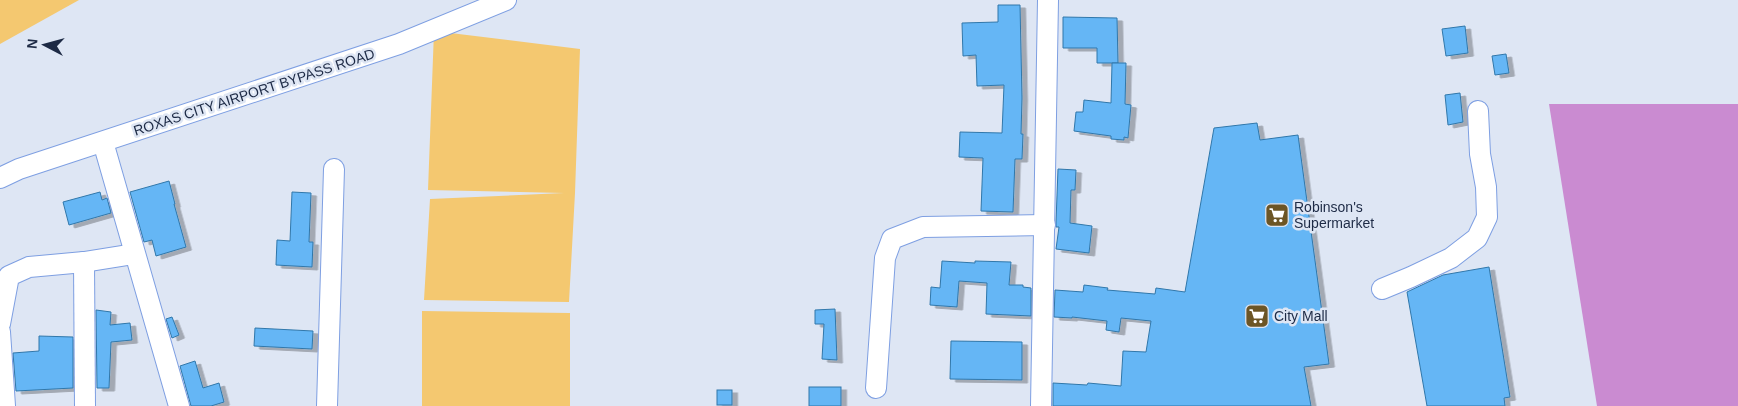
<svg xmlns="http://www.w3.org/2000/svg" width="1738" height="406" font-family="Arial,sans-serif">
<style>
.green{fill:#f4c870}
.water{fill:#ca8bd1}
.building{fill:#65b6f5;stroke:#3077aa;filter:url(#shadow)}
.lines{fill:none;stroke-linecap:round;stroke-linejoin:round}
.minor-casing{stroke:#7e9fe2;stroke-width:22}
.minor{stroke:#fff;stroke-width:20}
.labels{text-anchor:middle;stroke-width:5;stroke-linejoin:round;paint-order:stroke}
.street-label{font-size:14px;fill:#1d2a45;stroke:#dee6f4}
.poi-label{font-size:14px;fill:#1d2a45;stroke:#dee6f4;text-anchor:start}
</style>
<defs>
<filter id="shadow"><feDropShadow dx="5.5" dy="3" stdDeviation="0" flood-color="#0004"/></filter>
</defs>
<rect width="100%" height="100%" fill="#dee6f4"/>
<!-- green -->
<g class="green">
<polygon points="0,0 79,0 0,44"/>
<polygon points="434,31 580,49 575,193 569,302 424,300 430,199 564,193 428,190"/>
<polygon points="422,311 570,313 570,406 422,406"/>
</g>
<!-- water -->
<polygon class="water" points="1549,104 1738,104 1738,406 1597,406"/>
<!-- building -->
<g class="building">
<polygon points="998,5 1020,5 1022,98 1021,134 1023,134 1022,159 1015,159 1013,212 981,211 983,158 959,157 960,132 1002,133 1004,85 977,86 976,55 963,56 962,23 998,22"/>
<polygon points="1063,17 1117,18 1118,63 1097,63 1097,48 1063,48"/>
<polygon points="1465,26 1468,53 1446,56 1442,29"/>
<polygon points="1506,54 1509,73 1495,75 1492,56"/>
<polygon points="1112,63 1126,63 1125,104 1131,105 1128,138 1124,137 1124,140 1111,139 1111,136 1074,131 1076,112 1083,112 1084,100 1111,103"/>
<polygon points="1460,93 1463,122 1448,125 1445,95"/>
<polygon points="1257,123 1260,140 1298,135 1329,364 1304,367 1311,406 1053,406 1053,383 1087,385 1088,383 1121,386 1123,351 1146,352 1151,321 1121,318 1119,332 1106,330 1107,321 1072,317 1072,318 1054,317 1055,290 1083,292 1084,285 1108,288 1107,290 1155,294 1156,288 1185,292 1214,128"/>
<polygon points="1058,169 1076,170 1075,190 1071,190 1070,223 1092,226 1089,253 1056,249 1059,227 1056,227 1056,222"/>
<polygon points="169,181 175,204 174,204 186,247 156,256 152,240 144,242 130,192"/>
<polygon points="100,192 102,200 107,198 111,213 69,225 63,202"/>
<polygon points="292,192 311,193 309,242 313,242 312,267 276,265 277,240 290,241"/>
<polygon points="942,261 975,263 975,261 1011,262 1009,285 1023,285 1023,287 1031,288 1031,316 986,314 987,283 959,281 957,307 930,305 931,287 940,288"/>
<polygon points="1489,267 1510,397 1504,398 1505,406 1427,406 1407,292 1443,275"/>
<polygon points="835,309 837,360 822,359 824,324 815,324 815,310"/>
<polygon points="96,310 111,312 110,325 130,323 132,340 111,342 109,388 97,388"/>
<polygon points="172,317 179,335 172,338 166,319"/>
<polygon points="255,328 313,331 312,349 254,346"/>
<polygon points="39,336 73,337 73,388 16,391 13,353 39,351"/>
<polygon points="951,341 1022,342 1022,380 950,379"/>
<polygon points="195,361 203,388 219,383 224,402 211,406 191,406 180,366"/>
<rect x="809" y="387" width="32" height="19"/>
<rect x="717" y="390" width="15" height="15"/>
</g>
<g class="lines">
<!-- minor casing -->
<g class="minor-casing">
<g id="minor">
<polyline points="103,142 179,406"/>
<polyline points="0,178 19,169 399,44 506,0"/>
<polyline points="84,262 85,406"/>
<polyline points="1382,289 1411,277 1451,258 1477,238 1487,217 1486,187 1480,154 1478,111"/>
<polyline points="0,324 9,276 29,267 84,262 134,254"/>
<polyline points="0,332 5,406"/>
<polyline points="876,388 885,258 892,239 923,227 1045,225"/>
<polyline points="327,406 334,169"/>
<polyline points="1041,406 1048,0"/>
</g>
</g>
<!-- minor -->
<use href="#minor" class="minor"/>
</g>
<!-- icons -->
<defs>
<g id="supermarket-square" transform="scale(1.25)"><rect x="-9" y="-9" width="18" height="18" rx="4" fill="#6c5525" stroke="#dee6f4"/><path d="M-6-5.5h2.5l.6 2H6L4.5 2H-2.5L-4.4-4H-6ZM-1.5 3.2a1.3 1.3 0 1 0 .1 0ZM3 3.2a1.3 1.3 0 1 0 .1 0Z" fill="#fff"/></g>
</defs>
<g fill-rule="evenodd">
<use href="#supermarket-square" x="1277" y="215"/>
<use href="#supermarket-square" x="1257" y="316"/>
</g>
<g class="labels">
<!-- street labels -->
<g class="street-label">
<text transform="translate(254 92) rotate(-18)" y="5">ROXAS CITY AIRPORT BYPASS ROAD</text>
</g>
<!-- poi labels -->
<g class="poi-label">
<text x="1294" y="212">Robinson's<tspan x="1294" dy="16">Supermarket</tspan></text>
<text x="1274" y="321">City Mall</text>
</g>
</g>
<!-- north arrow -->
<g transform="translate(45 45) rotate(276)" stroke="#dee6f4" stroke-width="4" paint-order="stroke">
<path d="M0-4L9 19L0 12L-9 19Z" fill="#1d2a45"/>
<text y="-8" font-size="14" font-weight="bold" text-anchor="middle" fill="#1d2a45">N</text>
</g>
</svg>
